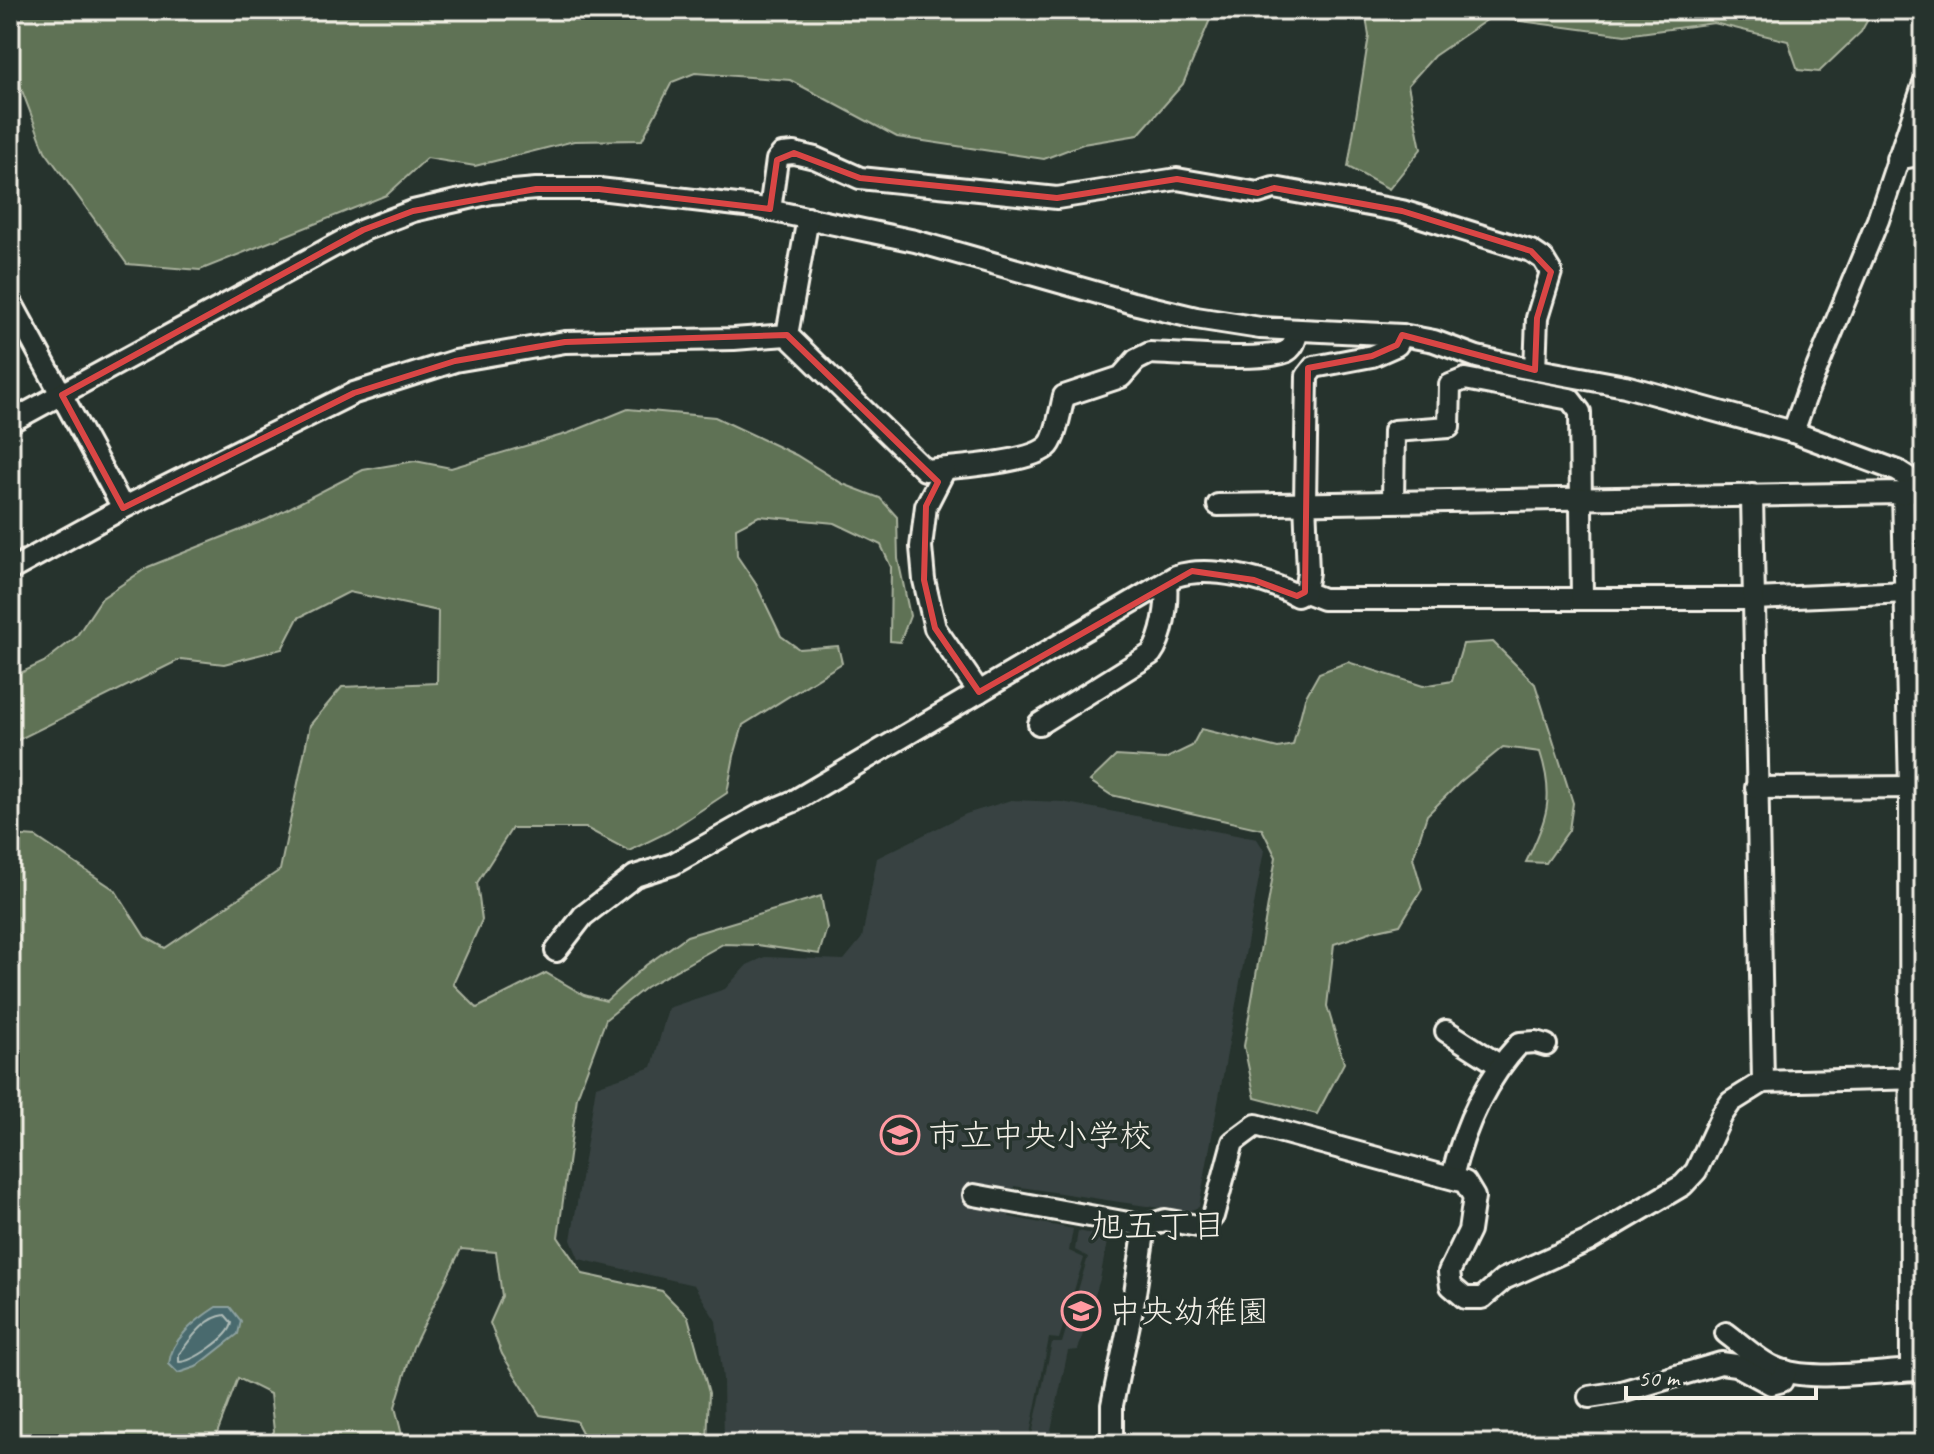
<svg xmlns="http://www.w3.org/2000/svg" width="1934" height="1454" font-family="Caveat,'Klee One',sans-serif">
<style>
.built{fill:#384342}
.green{fill:#5f7255;stroke:#aab29e;stroke-width:2}
.water{fill:#486b6e;stroke:#8da19f;stroke-width:2}
.lines{fill:none;stroke-linecap:round;stroke-linejoin:round}
.shore{stroke:#afbbb7;stroke-width:2}
.minor-casing{stroke:#f4f1e8;stroke-width:26}
.minor{stroke:#26332d;stroke-width:20}
.marked{fill:none;stroke:#da4645;stroke-width:6;stroke-linejoin:round}
.labels{text-anchor:middle;stroke-width:7;stroke-linejoin:round;paint-order:stroke}
.poi-label{font-size:32px;fill:#f4f1e8;stroke:#26332d;text-anchor:start}
.neighbourhood-label{font-size:34px;fill:#f4f1e8;stroke:#26332d}
</style>
<rect width="100%" height="100%" fill="#26332d"/>
<filter id="ink" filterUnits="userSpaceOnUse"><feTurbulence type="fractalNoise" baseFrequency=".0125" numOctaves="2"/><feDisplacementMap in="SourceGraphic" scale="16" xChannelSelector="R" yChannelSelector="G"/><feConvolveMatrix kernelMatrix="1 2 1 2 8 2 1 2 1" color-interpolation-filters="sRGB"/></filter>
<g filter="url(#ink)">
<!-- built -->
<g class="built">
<polygon points="1011,800 1062,802 1257,839 1264,850 1199,1207 1186,1212 1014,1186 1009,1217 1073,1229 1069,1251 1084,1258 1059,1339 1049,1338 1028,1444 964,1444 926,1438 924,1444 724,1444 723,1379 716,1321 694,1285 579,1259 571,1240 596,1086 652,1067 668,1008 725,989 747,965 765,957 844,960 862,938 877,858 966,814"/>
<polygon points="1078,1231 1108,1237 1100,1279 1078,1350 1068,1351 1048,1444 1030,1444 1052,1343 1062,1343 1088,1257 1075,1250"/>
</g>
<!-- green -->
<g class="green">
<polygon points="10,10 1214,10 1183,84 1138,135 1083,144 1044,159 897,137 790,80 695,73 672,82 642,140 574,141 475,166 427,158 387,195 200,270 127,264 45,151 10,59"/>
<polygon points="1365,10 1873,10 1861,32 1819,72 1798,70 1788,41 1714,23 1625,35 1491,17 1434,56 1408,85 1421,149 1389,189 1348,167 1369,36"/>
<polygon points="628,409 715,417 796,455 843,484 880,498 897,517 898,559 910,616 900,642 890,641 891,567 881,545 835,523 759,516 736,528 737,556 756,584 781,636 799,649 838,646 842,663 743,725 734,756 727,793 668,832 629,851 586,828 512,828 477,883 482,920 453,984 477,1008 546,973 584,995 606,1001 646,965 687,936 821,896 827,928 819,954 757,945 723,944 646,987 606,1019 577,1097 558,1237 583,1274 662,1291 688,1317 709,1393 707,1444 588,1444 576,1421 540,1415 502,1354 490,1323 502,1296 496,1252 461,1249 413,1347 395,1407 402,1435 410,1444 267,1444 274,1431 270,1394 238,1378 213,1444 10,1444 10,835 36,837 115,890 145,937 165,948 280,870 310,725 342,687 437,683 438,611 349,592 298,618 282,649 224,664 181,659 10,744 10,678 44,662 76,637 102,598 148,567 268,519 363,470 415,461 451,468 569,433"/>
<path d="M 1493,642 L 1535,684 L 1573,803 L 1569,830 L 1546,863 L 1526,862 C 1547,820 1555,798 1540,752 L 1503,747 L 1460,782 L 1427,815 L 1413,858 L 1422,889 L 1400,925 L 1373,931 L 1334,944 L 1327,1006 L 1344,1063 L 1317,1114 L 1255,1098 L 1244,1046 L 1276,857 L 1262,829 L 1111,795 L 1090,781 L 1116,756 L 1165,759 L 1192,746 L 1201,729 L 1278,748 L 1293,745 L 1305,698 L 1319,673 L 1348,662 L 1423,686 L 1452,681 L 1463,644 Z"/>
</g>
<!-- water -->
<path class="water" d="M 216,1307 L 230,1307 L 241,1321 L 238,1334 L 196,1367 L 178,1373 L 169,1364 C 171,1339 196,1320 216,1307 Z"/>
<g class="lines">
<!-- shore -->
<path class="shore" d="M 225,1315 L 232,1323 C 230,1337 193,1362 179,1362 L 179,1354 C 191,1339 205,1317 225,1315 Z"/>
<!-- minor casing -->
<g class="minor-casing">
<g id="minor">
<polyline points="1897,159 1924,154"/>
<polyline points="770,210 777,160 782,154 794,153 815,158 860,178 1057,198 1177,179 1258,193 1274,188 1402,211 1531,251 1543,259 1551,272 1537,318 1535,370"/>
<polyline points="10,300 123,508"/>
<path d="M 787,335 L 925,470 C 950,468 1033,463 1049,445 C 1056,437 1061,408 1064,396 L 1121,377 L 1136,360 L 1150,353 C 1179,354 1260,362 1285,352 C 1294,348 1295,340 1298,331"/>
<polyline points="1402,335 1397,345 1372,356 1314,367 1307,376 1305,502 1308,572 1305,592 1323,599 1754,599 1907,592"/>
<polyline points="10,422 363,230 413,211 491,193 536,189 599,189 754,207 915,241 1133,303 1196,318 1260,328 1402,335 1434,341 1477,357 1516,366 1625,386 1793,432 1898,471 1923,487"/>
<polyline points="1793,432 1808,390 1878,220 1924,83"/>
<polyline points="945,469 926,506 921,547 924,580 935,628 979,692"/>
<polyline points="1903,493 1910,788 1911,1370"/>
<polyline points="1752,495 1763,1082"/>
<polyline points="1393,501 1394,431 1449,427 1450,385 1465,379 1570,399 1580,412 1582,599"/>
<polyline points="1218,505 1903,493 1914,490"/>
<polyline points="10,570 123,508 354,393 455,361 565,342 734,339 787,335 808,218"/>
<path d="M 1039,724 L 1151,654 C 1163,638 1168,603 1166,583"/>
<polyline points="1756,788 1924,787"/>
<path d="M 556,951 L 583,916 L 635,876 L 673,864 L 758,816 L 794,801 L 1176,576 C 1209,565 1267,579 1297,596 L 1305,592"/>
<polyline points="1446,1031 1499,1065"/>
<path d="M 1452,1177 C 1464,1127 1485,1080 1520,1043 L 1536,1042 L 1546,1045"/>
<polyline points="974,1195 1145,1226 1165,1220 1203,1227 1213,1216 1233,1142 1256,1125 1465,1182 1474,1197 1469,1231 1449,1272 1451,1286 1465,1298 1482,1298 1504,1279 1588,1241 1683,1185 1696,1171 1722,1115 1731,1102 1763,1082 1924,1078"/>
<path d="M 1726,1333 C 1741,1344 1756,1359 1773,1367 C 1807,1384 1884,1370 1924,1370"/>
<polyline points="1589,1397 1621,1392 1721,1363 1736,1365 1771,1384 1782,1381 1786,1371"/>
<polyline points="1112,1444 1112,1405 1134,1300 1145,1226"/>
</g>
</g>
<!-- minor -->
<use href="#minor" class="minor"/>
</g>
</g>
<!-- marked area -->
<path class="marked" d="M 794,153 L 860,178 L 1057,198 L 1177,179 L 1258,193 L 1274,188 L 1402,211 L 1531,251 L 1551,272 L 1537,318 L 1535,370 L 1402,335 L 1397,345 L 1372,356 L 1308,368 L 1305,592 L 1297,596 L 1254,580 L 1192,571 L 979,692 L 935,628 L 924,580 L 926,506 L 938,482 L 787,335 L 565,342 L 455,361 L 354,393 L 123,508 L 62,395 L 363,230 L 413,211 L 536,189 L 599,189 L 770,209 L 777,160 Z"/>
<!-- icons -->
<defs>
<g id="school-ring" transform="scale(2)"><circle r="9.5" fill="#26332d" stroke="#ff9aa2" stroke-width="1.5"/><path d="M0-5L7-2L0 1L-7-2ZM-4 1L0 2.5L4 1V4Q0 6-4 4Z" fill="#ff9aa2"/></g>
</defs>
<g fill-rule="evenodd">
<use href="#school-ring" x="900" y="1135"/>
<use href="#school-ring" x="1081" y="1311"/>
</g>
<g class="labels">
<!-- poi labels -->
<g class="poi-label">
<text x="928" y="1146">市立中央小学校</text>
<text x="1109" y="1322">中央幼稚園</text>
</g>
<!-- neighbourhood labels -->
<g class="neighbourhood-label">
<text x="1158" y="1237">旭五丁目</text>
</g>
</g>
<!-- margin -->
<rect width="1934" height="1454" fill="none" stroke="#26332d" stroke-width="40"/>
<rect x="20" y="20" width="1894" height="1414" fill="none" stroke="#f4f1e8" stroke-width="3" filter="url(#ink)"/>
<!-- scale -->
<path d="M1626 1386v12h190v-12" fill="none" stroke="#f4f1e8" stroke-width="4"/>
<text x="1638" y="1386" font-size="24" fill="#f4f1e8" stroke="#26332d" stroke-width="6" paint-order="stroke">50 m</text>
</svg>
